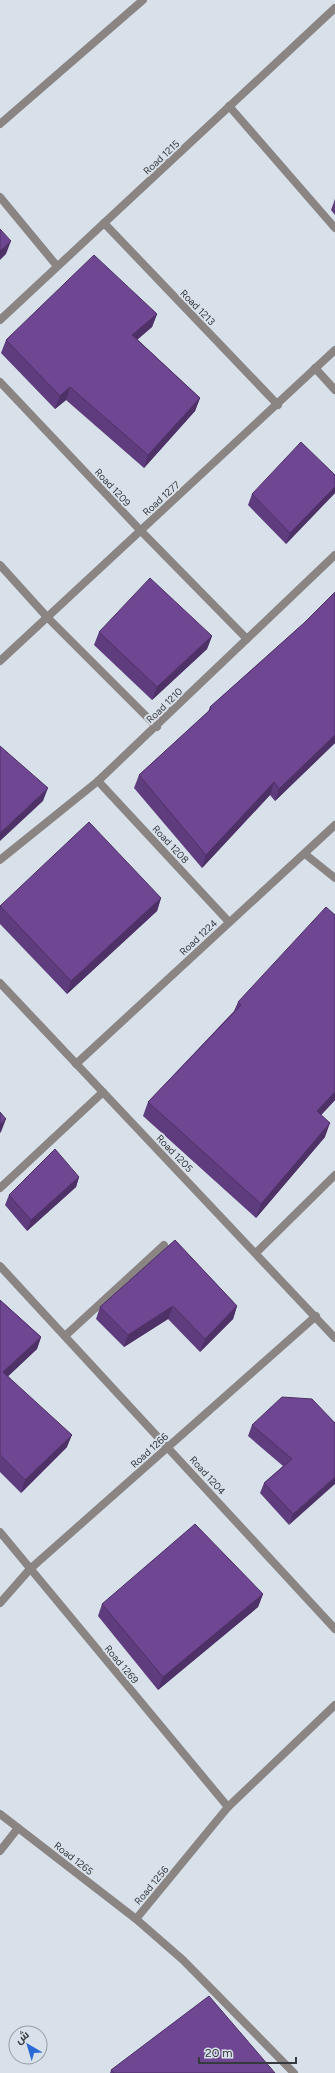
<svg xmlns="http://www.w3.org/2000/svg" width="335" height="2073" font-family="Figtree,Cairo,sans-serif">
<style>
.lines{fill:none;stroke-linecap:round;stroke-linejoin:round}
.service{stroke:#8a8483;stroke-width:8}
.minor{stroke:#8a8483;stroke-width:8}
.wall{fill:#5f3c7e}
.shaded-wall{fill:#4e3166}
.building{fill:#6f4692;stroke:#4e3166}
.labels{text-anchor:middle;stroke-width:4;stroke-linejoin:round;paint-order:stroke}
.street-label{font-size:10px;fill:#36393d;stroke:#d8e1ea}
</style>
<rect width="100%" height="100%" fill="#d8e1ea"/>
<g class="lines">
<!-- service -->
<polyline class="service" points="315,368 335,390"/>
<!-- minor -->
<g class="minor">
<polyline points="229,106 335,228"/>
<polyline points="0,124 143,0"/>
<polyline points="0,197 57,266"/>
<polyline points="104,223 278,405"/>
<polyline points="0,320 335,8"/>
<polyline points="0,382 141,531 247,639"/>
<polyline points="0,565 47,617 157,727"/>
<polyline points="0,661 335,350"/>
<polyline points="98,781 229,922"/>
<polyline points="305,854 335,878"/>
<polyline points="0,860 98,781 335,555"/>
<polyline points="0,983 335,1338"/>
<polyline points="76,1064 335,825"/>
<polyline points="0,1188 103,1092"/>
<polyline points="256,1253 335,1175"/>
<polyline points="0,1266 335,1629"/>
<polyline points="65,1336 164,1245"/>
<polyline points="0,1532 228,1807"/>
<polyline points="0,1603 30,1569 316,1316"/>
<polyline points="0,1814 136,1919 183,1960 294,2073"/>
<polyline points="0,1851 18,1828"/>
<polyline points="136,1919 228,1807 335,1705"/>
</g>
</g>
<!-- wall -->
<g class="wall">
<polygon points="335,199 335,215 331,210"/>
<polygon points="157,314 152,327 137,339 200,398 195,411 144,468 66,400 55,409 1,353 6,340"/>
<polygon points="335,475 335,493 286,544 248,505 252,494"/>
<polygon points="335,592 335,743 275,801 270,795 202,868 134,788 139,775 208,712 210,707 304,623"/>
<polygon points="99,632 212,636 207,649 152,700 94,645"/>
<polygon points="161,898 157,911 67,994 0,924 0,906"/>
<polygon points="335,915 335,1100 321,1115 325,1137 256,1218 143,1116 148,1102 234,1011 238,1002"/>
<polygon points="79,1177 76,1187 27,1231 5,1205 9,1195"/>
<polygon points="175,1240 237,1306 233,1319 200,1352 168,1319 124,1347 96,1319 100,1307"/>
<polygon points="0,1300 41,1337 37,1349 8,1376 67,1447 21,1493 0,1472"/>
<polygon points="335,1423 289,1525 260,1493 264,1483 283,1466 248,1436 252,1425"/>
<polygon points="263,1594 258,1607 158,1690 98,1616 102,1604"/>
<polygon points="111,2070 275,2073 110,2073"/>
</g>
<!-- shaded-wall -->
<g class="shaded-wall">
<polygon points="11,241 6,254 0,260 0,251"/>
<polygon points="157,314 152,327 128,348 132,335"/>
<polygon points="70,387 66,400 55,409 60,396"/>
<polygon points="200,398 195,411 144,468 148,455"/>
<polygon points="335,487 335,493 286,544 290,533"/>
<polygon points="212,636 207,649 152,700 157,687"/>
<polygon points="335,735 335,743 275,801 279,789"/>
<polygon points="274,782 270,795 202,868 206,855"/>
<polygon points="48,788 43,801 0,841 0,833"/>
<polygon points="161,898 157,911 67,994 71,981"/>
<polygon points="335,1092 335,1100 312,1125 317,1111"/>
<polygon points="6,1119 1,1132 0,1133 0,1124"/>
<polygon points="330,1123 325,1137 256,1218 261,1204"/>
<polygon points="79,1177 76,1187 27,1231 31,1220"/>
<polygon points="173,1306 168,1319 124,1347 128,1335"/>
<polygon points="237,1306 233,1319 200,1352 205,1339"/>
<polygon points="41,1337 37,1349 0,1384 3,1372"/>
<polygon points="72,1435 67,1447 21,1493 25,1480"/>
<polygon points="335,1477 335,1484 289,1525 293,1514"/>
<polygon points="263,1594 258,1607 158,1690 163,1677"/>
</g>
<!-- building -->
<g class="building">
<polygon points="0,229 11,241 0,251"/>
<polygon points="94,255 157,314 132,335 200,398 148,455 70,387 60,396 6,340"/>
<polygon points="301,442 335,475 335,487 290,533 252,494"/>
<polygon points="150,578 212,636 157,687 99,632"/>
<polygon points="335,592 335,735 279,789 274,782 206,855 139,775 211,709 210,707 304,623"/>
<polygon points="0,746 48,788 0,833"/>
<polygon points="89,822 161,898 71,981 0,906"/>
<polygon points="326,907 335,915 335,1092 317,1111 330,1123 261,1204 148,1102 241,1005 238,1002"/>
<polygon points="0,1112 6,1119 0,1124"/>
<polygon points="55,1149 79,1177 31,1220 9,1195"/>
<polygon points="175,1240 237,1306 205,1339 173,1306 128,1335 100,1307"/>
<polygon points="0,1300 41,1337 3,1372 72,1435 25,1480 0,1455"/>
<polygon points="282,1397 312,1399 335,1423 335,1477 293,1514 264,1483 292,1459 252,1425"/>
<polygon points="195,1524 263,1594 163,1677 102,1604"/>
<polygon points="209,1996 275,2073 114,2073 111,2070"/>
</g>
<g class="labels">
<!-- street labels -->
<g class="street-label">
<text transform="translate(161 157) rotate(-43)" y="4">Road 1215</text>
<text transform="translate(198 307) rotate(46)" y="4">Road 1213</text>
<text transform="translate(113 487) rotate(47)" y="4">Road 1209</text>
<text transform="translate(161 498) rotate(-42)" y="4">Road 1277</text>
<text transform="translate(164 705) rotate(-44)" y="4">Road 1210</text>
<text transform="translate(171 844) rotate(47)" y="4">Road 1208</text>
<text transform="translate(198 937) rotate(-43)" y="4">Road 1224</text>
<text transform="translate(175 1153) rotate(46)" y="4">Road 1205</text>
<text transform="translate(149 1450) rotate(-42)" y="4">Road 1266</text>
<text transform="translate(208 1475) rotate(48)" y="4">Road 1204</text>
<text transform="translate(122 1664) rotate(50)" y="4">Road 1269</text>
<text transform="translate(74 1858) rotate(38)" y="4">Road 1265</text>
<text transform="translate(151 1885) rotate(-50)" y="4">Road 1256</text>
</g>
</g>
<!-- north arrow -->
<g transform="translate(28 2045) rotate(322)"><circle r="19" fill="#d8e1ea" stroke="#979ea5"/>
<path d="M0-3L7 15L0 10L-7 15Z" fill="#2b69d6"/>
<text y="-6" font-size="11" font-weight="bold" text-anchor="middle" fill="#36393d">ش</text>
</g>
<!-- scale -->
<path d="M199 2057v6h97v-6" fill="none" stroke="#36393d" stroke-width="2"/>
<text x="205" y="2057" font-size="12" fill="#36393d" stroke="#d8e1ea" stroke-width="3" paint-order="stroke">20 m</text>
</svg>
